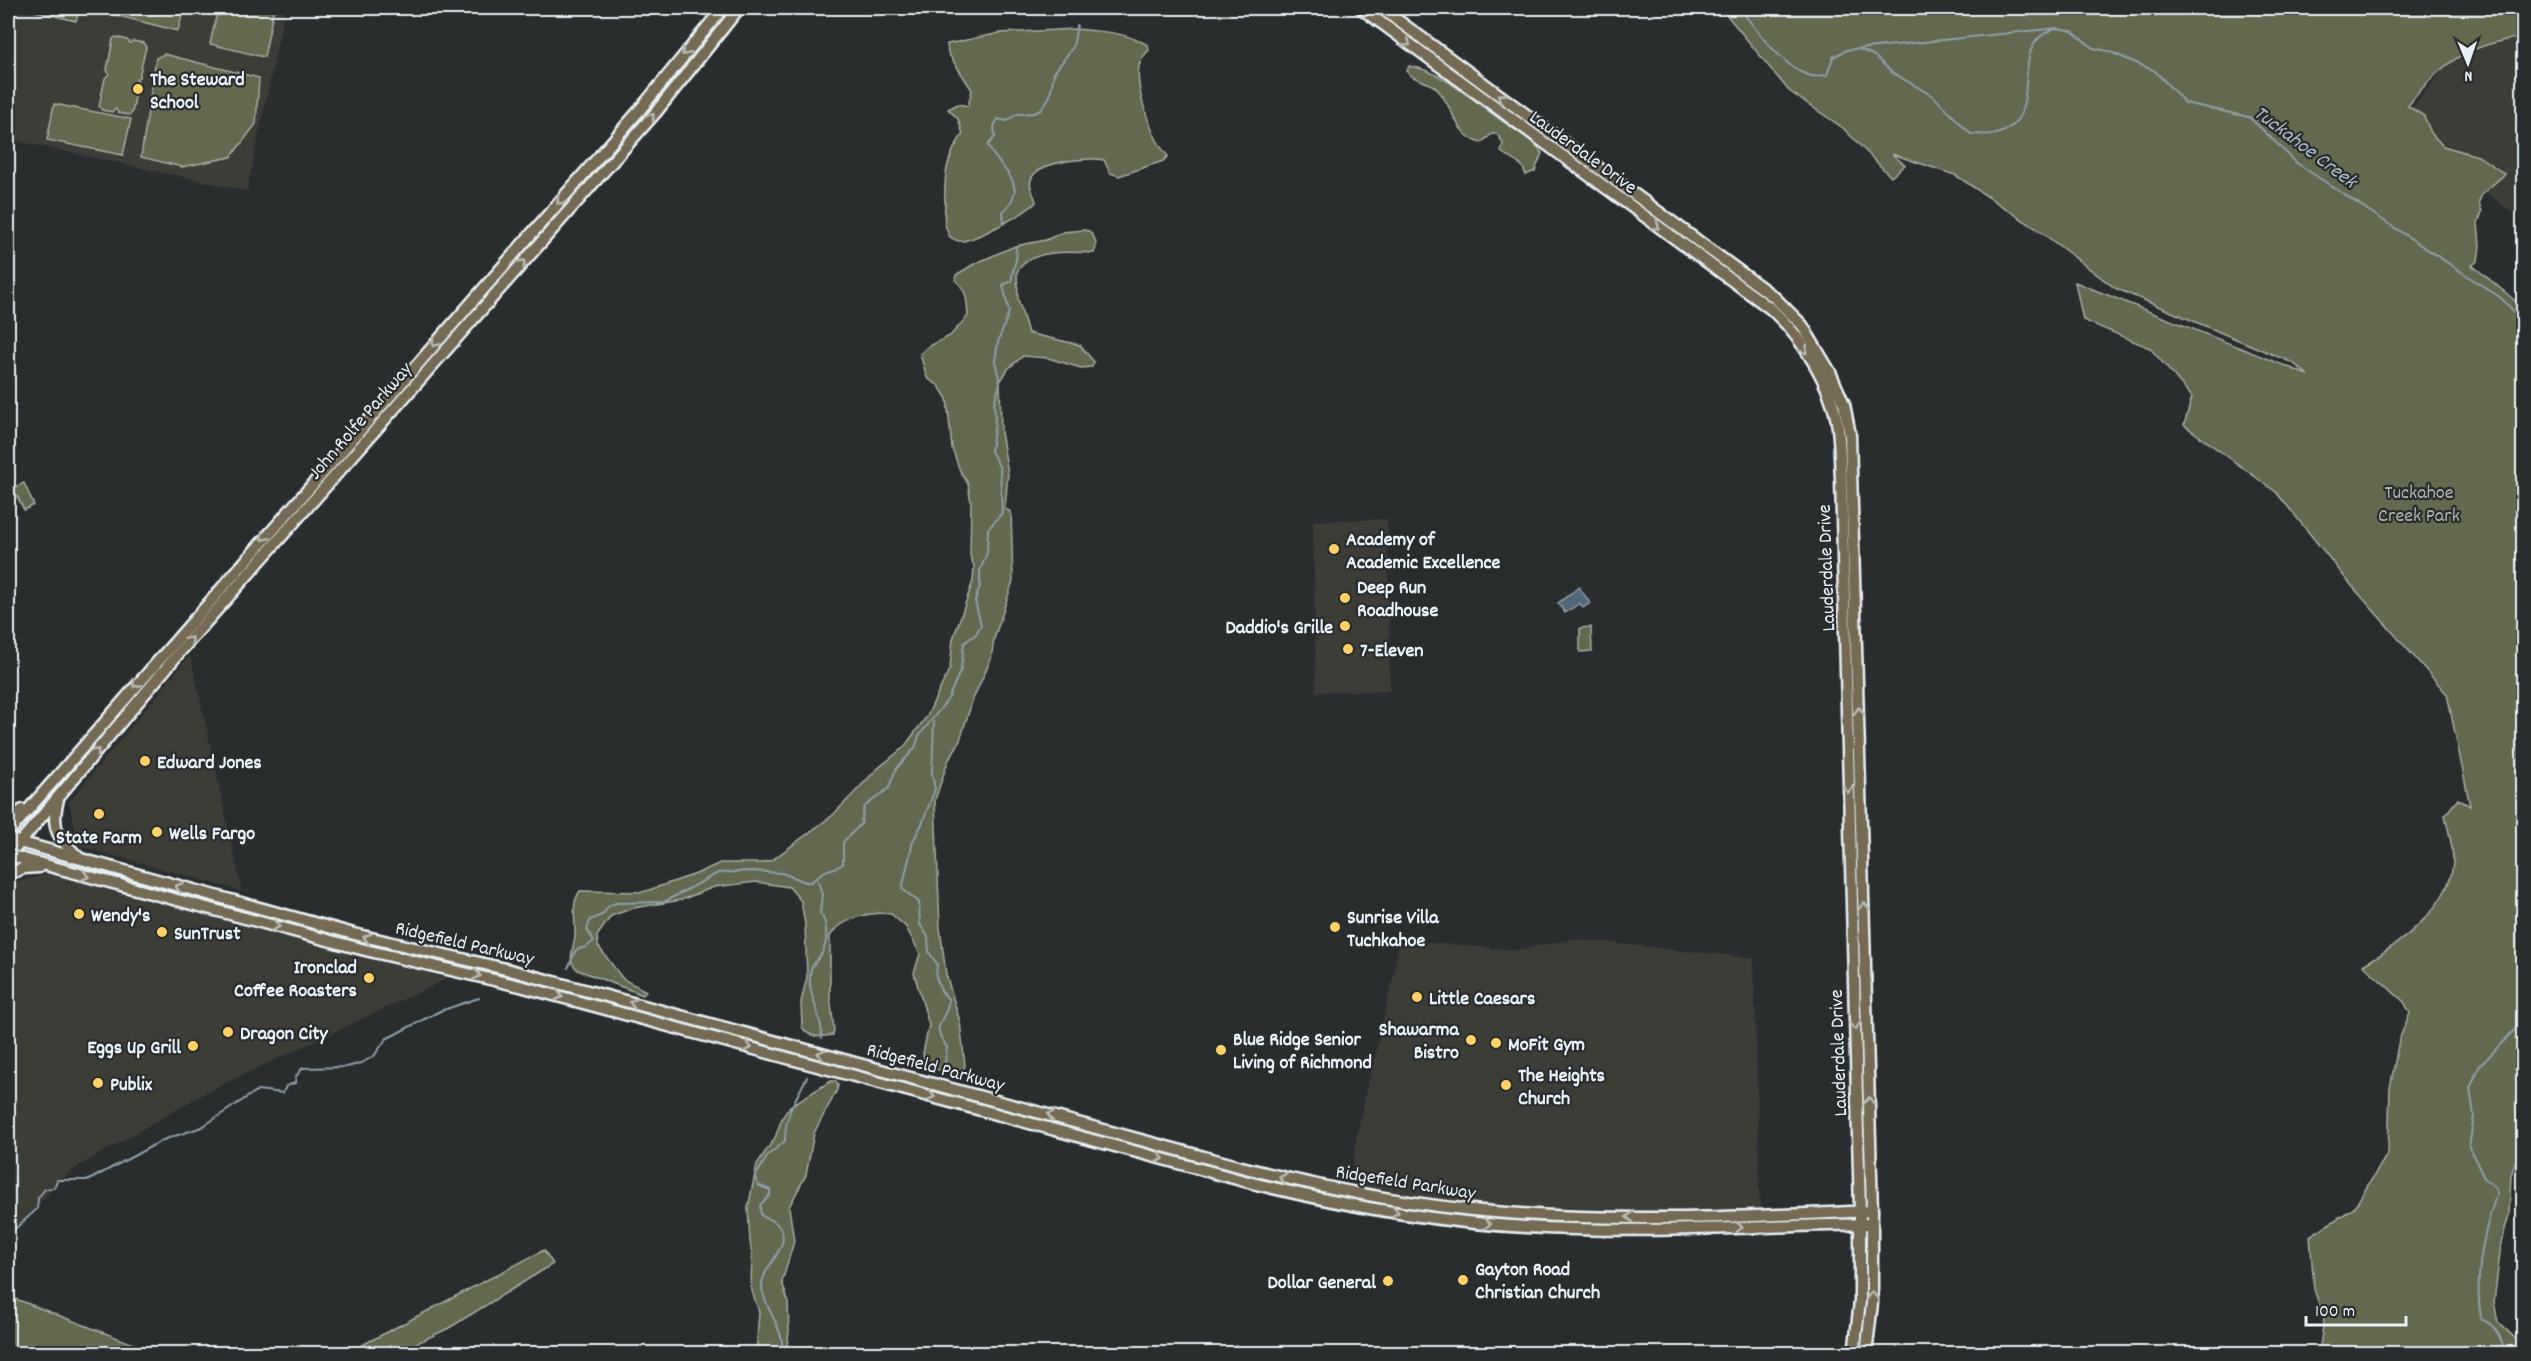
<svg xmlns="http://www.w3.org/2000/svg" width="2531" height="1361" font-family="Dekko,sans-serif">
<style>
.built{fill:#3d3c38}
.green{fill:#63694f;stroke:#a6ada4;stroke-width:1.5}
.water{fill:#536676;stroke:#8f9eaa;stroke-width:1.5}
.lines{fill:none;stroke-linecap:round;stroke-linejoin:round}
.stream{stroke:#8f9eaa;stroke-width:2}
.major-casing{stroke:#e8f1f8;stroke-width:15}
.major{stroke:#746b52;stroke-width:10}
.oneway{stroke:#babbb6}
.poi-dot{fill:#ffd166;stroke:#2a2d2e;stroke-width:2}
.labels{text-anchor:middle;stroke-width:4.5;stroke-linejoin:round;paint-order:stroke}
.poi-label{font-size:20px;font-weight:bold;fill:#e8f1f8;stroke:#2a2d2e;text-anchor:start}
.street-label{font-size:20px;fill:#e8f1f8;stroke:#2a2d2e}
.park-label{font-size:20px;fill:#acb4ac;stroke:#2a2d2e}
.water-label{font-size:21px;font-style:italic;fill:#acb9c4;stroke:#2a2d2e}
</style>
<rect width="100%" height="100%" fill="#2a2d2e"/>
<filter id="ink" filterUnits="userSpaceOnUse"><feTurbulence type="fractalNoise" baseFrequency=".0167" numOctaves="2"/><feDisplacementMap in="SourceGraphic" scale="12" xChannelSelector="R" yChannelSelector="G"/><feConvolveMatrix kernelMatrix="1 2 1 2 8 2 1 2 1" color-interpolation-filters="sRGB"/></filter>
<g filter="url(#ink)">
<!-- built -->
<g class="built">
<polygon points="8,8 285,8 247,191 8,139"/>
<polygon points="2523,37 2523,220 2397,126 2460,49"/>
<polygon points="1387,519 1390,691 1316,692 1313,521"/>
<polygon points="190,655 194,671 242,891 79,846 69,802"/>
<polygon points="50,873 237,923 449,978 207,1092 72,1170 8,1235 8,885"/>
<polygon points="1574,939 1754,958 1760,1210 1605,1212 1495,1208 1439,1202 1358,1186 1354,1182 1352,1176 1357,1133 1394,973 1399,940 1515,950"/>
</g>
<!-- green -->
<g class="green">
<polygon points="23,8 80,8 76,21"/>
<polygon points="117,8 184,8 178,31 115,15"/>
<polygon points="218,8 274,8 264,57 210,44"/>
<path d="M 1721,8 L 2523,8 L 2523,37 C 2468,45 2442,61 2408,106 L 2424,116 L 2431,133 L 2443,146 L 2478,156 L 2505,174 L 2482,194 L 2479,202 L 2482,212 L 2478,223 L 2480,246 L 2478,261 L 2472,265 L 2523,307 L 2524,1148 L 2518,1155 L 2511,1175 L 2509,1215 L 2501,1244 L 2494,1302 L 2498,1322 L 2520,1343 L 2523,1353 L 2319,1353 L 2324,1319 L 2314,1289 L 2310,1236 L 2354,1208 L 2388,1153 L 2390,1088 L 2399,1040 L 2410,1013 L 2404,1002 L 2363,965 C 2399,945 2452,906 2453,861 C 2453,846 2448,829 2445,815 L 2458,799 L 2470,806 L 2447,694 L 2352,586 L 2276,492 L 2184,425 L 2192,397 L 2150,348 L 2083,320 L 2075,282 L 2308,375 L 2293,363 L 2115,288 L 2037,229 L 1955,175 L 1892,154 L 1905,165 L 1891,177 L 1843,128 L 1789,91 Z"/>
<path d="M 1075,29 C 1100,31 1125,32 1148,45 L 1149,50 C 1145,54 1141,59 1139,66 C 1135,90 1152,139 1168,156 L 1163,161 L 1119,176 L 1110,173 L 1104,160 C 1088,157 1036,161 1031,180 C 1028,189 1035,194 1036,202 C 1028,212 971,243 959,241 C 956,241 953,238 950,237 C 942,221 945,217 945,201 C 944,174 947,156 963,134 L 958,119 L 948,109 L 958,104 L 968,106 L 972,90 L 948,53 L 947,44 L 1000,33 Z"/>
<polygon points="116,37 127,40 130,43 133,41 144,43 146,47 139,77 136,79 138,82 132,113 129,115 118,113 116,109 112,112 102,110 99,106 105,78 109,74 107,70 113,39"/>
<polygon points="164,54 259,78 256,124 231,157 182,167 141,157 156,58"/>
<path d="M 1409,66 C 1442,70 1476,103 1502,121 C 1516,132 1532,137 1542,153 L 1535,171 L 1526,175 L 1522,166 L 1501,152 L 1503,143 L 1497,134 L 1492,134 L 1481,143 C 1454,135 1454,106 1436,88 C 1428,81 1418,81 1410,75 L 1407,71 Z"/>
<polygon points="54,104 131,119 123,155 47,140"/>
<path d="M 1084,230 L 1089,231 C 1095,237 1098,245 1094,253 C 1071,252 1031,248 1017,272 L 1018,299 L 1028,333 L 1080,345 L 1094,362 L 1092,367 L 1081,368 L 1048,358 L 1023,356 L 1008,369 L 1000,382 L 1001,432 L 1008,473 L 1005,509 L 1011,512 L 1013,581 L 994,639 L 991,659 L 973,699 L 959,743 L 948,761 L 935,800 L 940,928 L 946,974 L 960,1022 L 965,1065 L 961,1078 L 928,1066 L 924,1062 L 923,1053 L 929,1025 L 914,973 L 920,954 L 906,927 L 891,914 C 871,911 842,918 830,936 L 830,995 L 834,1030 L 833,1035 C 821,1037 810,1039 802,1027 L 801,1002 L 807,977 L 805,925 L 801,901 L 789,887 L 756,882 L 714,887 L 681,900 L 634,908 L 611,916 L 597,936 L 598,946 L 623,979 L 646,991 L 643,995 L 578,970 C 565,960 575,947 575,934 C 576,917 570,906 580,891 L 643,892 L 696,874 L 720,863 L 762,863 L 772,860 L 833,815 L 876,770 L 904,747 L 927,716 L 950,668 L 953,639 L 973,581 L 974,566 L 970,556 L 971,503 L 968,484 L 960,471 L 952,448 L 947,399 L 939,386 L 927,378 L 920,354 L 927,347 L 950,336 L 968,316 C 967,300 967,290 955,280 L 956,275 L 974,264 L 1015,246 L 1046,240 L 1063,232 Z"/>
<polygon points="24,483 34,505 24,510 13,488"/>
<polygon points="1591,627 1592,651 1580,652 1580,628"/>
<polygon points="831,1081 836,1081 838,1085 837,1090 814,1133 806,1175 789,1207 794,1241 782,1282 788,1301 789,1332 786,1353 756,1353 759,1312 751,1288 752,1254 750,1242 748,1208 757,1164 775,1138 782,1118 790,1106"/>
<polygon points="544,1250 553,1264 449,1328 396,1353 347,1353"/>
<polygon points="8,1296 157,1353 8,1353"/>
</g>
<!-- water -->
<polygon class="water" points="1579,587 1590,603 1583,608 1580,603 1565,613 1558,603"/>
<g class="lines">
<!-- stream -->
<g class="stream">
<path d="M 1740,8 C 1754,28 1787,72 1812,76 C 1816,77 1822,75 1827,75 L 1833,57 L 1847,50 L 2058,28 L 2072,31 L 2093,48 L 2108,51 L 2155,71 L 2185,103 L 2249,117 L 2298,164 L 2501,298 L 2524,322"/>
<polyline points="1079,12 1080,8"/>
<path d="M 1859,49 L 1873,55 L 1893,73 L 1933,96 L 1971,134 C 1980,134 1991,136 1999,133 C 2048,117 2005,46 2052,30"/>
<path d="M 1004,223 L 1003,212 C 1033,182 996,168 988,145 L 995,137 L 994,126 L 998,119 L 1007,121 L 1017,114 L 1034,113 L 1041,110 L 1050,96 L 1054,73 L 1073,47 L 1077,25"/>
<path d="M 934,722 L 932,774 L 935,789 L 922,824 L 913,841 L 902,889 L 919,902 L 920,924 L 928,937 L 929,952 L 937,964 L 936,977 L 941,991 L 949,1000 C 945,1025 929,1023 947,1047 L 945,1062 L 949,1072"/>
<polyline points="568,968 576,950 586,947 594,941 587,930 590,920 602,915 609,906 616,903 664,902 718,873 750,871 782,873 806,882 811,882 817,877"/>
<path d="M 822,1038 C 823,1015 805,992 811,969 C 813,963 819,959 822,953 C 828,942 828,923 820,913 L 822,895 L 817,877 C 825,868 834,870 843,864 L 843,842 L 861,824 L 864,807 L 889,788 L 896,769 L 915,748 L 919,736 L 948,699 L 961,669 L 964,643 L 976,634 L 981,625 L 975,601 L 980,586 L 980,571 L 987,553 L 988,529 L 1002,513 L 1000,468 L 991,451 L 995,423 L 994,403 L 1000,383 L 995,361 L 998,342 L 1009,312 L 1003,285 L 1012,281 C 1011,267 1020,261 1015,246"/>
<polyline points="8,1235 37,1209 38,1198 45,1189 54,1188 57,1180 89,1180 163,1140 202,1127 258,1090 283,1093 286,1086 295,1083 296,1076 303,1068 347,1067 362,1063 374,1056 386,1039 440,1011 479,998"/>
<path d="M 781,1354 C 788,1332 763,1308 762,1287 C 760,1267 797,1244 777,1224 C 773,1219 766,1220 761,1215 L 760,1205 L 770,1195 L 770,1190 L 758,1185 L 755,1177 L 768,1155 L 785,1141 C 785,1113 795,1101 807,1077"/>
<path d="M 2506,1354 C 2501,1338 2497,1326 2481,1319 C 2474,1277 2483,1233 2497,1193 L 2495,1187 L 2484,1178 L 2469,1147 L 2474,1116 L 2470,1088 L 2479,1067 L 2516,1028 L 2524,1017"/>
</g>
<!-- major casing -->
<g class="major-casing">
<g id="major">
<path d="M 1361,8 L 1771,309 C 1803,338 1832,385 1838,428 C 1840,444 1840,462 1841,479 L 1860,1212 L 1860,1301 L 1854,1354"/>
<polyline points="1381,8 1774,297 1802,325 1830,372 1844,404 1850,435 1872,1211 1872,1303 1866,1354"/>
<path d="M 58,799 C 50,829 58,837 79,858"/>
<polyline points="8,819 23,810"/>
<polyline points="8,833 639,111 723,8"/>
<path d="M 8,839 L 354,934 L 506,969 L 1230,1164 C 1317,1187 1404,1205 1494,1212 C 1619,1223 1746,1217 1872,1211"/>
<polyline points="17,846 183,648 656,112 739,8"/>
<path d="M 8,855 L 365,950 L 520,986 L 1252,1183 C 1341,1205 1433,1222 1526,1227 C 1641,1234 1756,1226 1872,1224"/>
<polyline points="8,874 24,868 39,867"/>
</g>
</g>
<!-- major -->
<use href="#major" class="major"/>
</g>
<!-- one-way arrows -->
<defs><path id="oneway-chevron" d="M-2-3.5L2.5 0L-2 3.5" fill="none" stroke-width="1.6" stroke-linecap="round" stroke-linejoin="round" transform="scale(1.5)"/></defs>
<g class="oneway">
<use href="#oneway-chevron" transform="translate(1407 43) rotate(37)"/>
<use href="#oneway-chevron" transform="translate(685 52) rotate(130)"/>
<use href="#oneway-chevron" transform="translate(1501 97) rotate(-144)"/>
<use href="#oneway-chevron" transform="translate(651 117) rotate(-49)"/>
<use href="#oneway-chevron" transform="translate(560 201) rotate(131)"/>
<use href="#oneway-chevron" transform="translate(1656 226) rotate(36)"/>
<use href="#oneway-chevron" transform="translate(522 263) rotate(-48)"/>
<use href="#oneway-chevron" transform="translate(435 343) rotate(131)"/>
<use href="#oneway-chevron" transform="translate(1804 350) rotate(58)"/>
<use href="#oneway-chevron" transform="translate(264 537) rotate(131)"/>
<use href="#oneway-chevron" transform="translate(190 640) rotate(-49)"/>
<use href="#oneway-chevron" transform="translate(136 684) rotate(131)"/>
<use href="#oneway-chevron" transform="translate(1859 711) rotate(-91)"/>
<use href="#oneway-chevron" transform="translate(96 752) rotate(-50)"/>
<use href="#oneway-chevron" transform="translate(1848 789) rotate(88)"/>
<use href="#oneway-chevron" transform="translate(85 876) rotate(15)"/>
<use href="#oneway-chevron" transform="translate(179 887) rotate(-164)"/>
<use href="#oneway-chevron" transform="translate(1864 906) rotate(-91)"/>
<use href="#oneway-chevron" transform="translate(276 926) rotate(15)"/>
<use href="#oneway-chevron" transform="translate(367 938) rotate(-166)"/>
<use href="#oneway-chevron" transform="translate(477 975) rotate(12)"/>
<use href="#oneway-chevron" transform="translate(559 996) rotate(15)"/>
<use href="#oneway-chevron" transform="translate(633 1003) rotate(-165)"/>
<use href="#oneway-chevron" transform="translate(1855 1026) rotate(86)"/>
<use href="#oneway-chevron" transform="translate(748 1047) rotate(16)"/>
<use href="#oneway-chevron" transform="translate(821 1054) rotate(-165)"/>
<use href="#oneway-chevron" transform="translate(931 1096) rotate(15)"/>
<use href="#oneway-chevron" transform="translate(1869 1101) rotate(-91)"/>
<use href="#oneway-chevron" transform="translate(1051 1115) rotate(-165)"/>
<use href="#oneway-chevron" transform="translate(1160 1158) rotate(15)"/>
<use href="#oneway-chevron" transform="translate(1283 1178) rotate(-166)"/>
<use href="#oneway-chevron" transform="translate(1395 1212) rotate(9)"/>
<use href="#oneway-chevron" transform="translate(1630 1217) rotate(180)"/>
<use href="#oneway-chevron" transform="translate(1487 1224) rotate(5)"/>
<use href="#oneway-chevron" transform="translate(1739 1227) rotate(-2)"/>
<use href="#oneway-chevron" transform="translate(1872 1295) rotate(-90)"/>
</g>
</g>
<!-- markers -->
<g class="poi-dot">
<circle cx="138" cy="89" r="6"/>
<circle cx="1334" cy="549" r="6"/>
<circle cx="1345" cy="598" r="6"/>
<circle cx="1345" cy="626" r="6"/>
<circle cx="1348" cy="649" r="6"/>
<circle cx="145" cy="761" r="6"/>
<circle cx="99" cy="814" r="6"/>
<circle cx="157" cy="832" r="6"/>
<circle cx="79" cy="914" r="6"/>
<circle cx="1335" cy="927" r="6"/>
<circle cx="162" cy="932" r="6"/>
<circle cx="369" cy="978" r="6"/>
<circle cx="1417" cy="997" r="6"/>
<circle cx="228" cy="1032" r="6"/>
<circle cx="1471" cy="1040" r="6"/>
<circle cx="1496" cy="1043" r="6"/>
<circle cx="193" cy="1046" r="6"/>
<circle cx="1221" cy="1050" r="6"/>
<circle cx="98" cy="1083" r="6"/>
<circle cx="1506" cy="1085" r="6"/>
<circle cx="1463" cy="1280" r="6"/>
<circle cx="1388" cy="1281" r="6"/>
</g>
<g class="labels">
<!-- poi labels -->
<g class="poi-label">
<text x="150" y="85">The Steward<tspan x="150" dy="23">School</tspan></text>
<text x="1346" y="545">Academy of<tspan x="1346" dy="23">Academic Excellence</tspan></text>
<text x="1357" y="593">Deep Run<tspan x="1357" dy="23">Roadhouse</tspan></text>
<text x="1333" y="633" text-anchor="end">Daddio's Grille</text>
<text x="1360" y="656">7-Eleven</text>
<text x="157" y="768">Edward Jones</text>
<text x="169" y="839">Wells Fargo</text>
<text x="99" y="843" text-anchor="middle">State Farm</text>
<text x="91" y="921">Wendy's</text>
<text x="1347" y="923">Sunrise Villa<tspan x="1347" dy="23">Tuchkahoe</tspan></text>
<text x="174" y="939">SunTrust</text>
<text x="357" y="973" text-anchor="end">Ironclad<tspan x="357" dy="23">Coffee Roasters</tspan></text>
<text x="1429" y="1004">Little Caesars</text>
<text x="1459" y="1035" text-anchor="end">Shawarma<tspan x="1459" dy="23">Bistro</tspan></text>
<text x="240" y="1039">Dragon City</text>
<text x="1233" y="1045">Blue Ridge Senior<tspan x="1233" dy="23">Living of Richmond</tspan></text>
<text x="1508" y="1050">MoFit Gym</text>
<text x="181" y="1053" text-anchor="end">Eggs Up Grill</text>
<text x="1518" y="1081">The Heights<tspan x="1518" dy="23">Church</tspan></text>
<text x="110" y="1090">Publix</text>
<text x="1475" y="1275">Gayton Road<tspan x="1475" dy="23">Christian Church</tspan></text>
<text x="1376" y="1288" text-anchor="end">Dollar General</text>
</g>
<!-- street labels -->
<g class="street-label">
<text transform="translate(1584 151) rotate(36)" y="7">Lauderdale Drive</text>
<text transform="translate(359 420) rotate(-49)" y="7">John Rolfe Parkway</text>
<text transform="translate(1825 568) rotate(-92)" y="7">Lauderdale Drive</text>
<text transform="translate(465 942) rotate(13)" y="7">Ridgefield Parkway</text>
<text transform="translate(1837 1053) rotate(-92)" y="7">Lauderdale Drive</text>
<text transform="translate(936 1066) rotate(15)" y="7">Ridgefield Parkway</text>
<text transform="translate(1406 1181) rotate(9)" y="7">Ridgefield Parkway</text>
</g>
<!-- park labels -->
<g class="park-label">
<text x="2419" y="498">Tuckahoe<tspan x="2419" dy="23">Creek Park</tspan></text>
</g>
<!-- water labels -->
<g class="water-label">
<text transform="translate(2306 146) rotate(37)" y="7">Tuckahoe Creek</text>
</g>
</g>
<!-- margin -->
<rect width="2531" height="1361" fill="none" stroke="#2a2d2e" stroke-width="30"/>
<rect x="15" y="15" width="2501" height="1331" fill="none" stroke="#e8f1f8" stroke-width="2" filter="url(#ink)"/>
<!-- north arrow -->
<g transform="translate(2468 63) rotate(178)" stroke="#2a2d2e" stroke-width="4.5" paint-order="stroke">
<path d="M0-4.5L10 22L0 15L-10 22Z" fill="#e8f1f8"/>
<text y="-9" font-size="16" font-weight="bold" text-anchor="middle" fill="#e8f1f8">N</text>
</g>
<!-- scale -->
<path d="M2306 1316v9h100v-9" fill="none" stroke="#e8f1f8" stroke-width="3"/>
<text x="2315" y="1316" font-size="18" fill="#e8f1f8" stroke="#2a2d2e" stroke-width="4.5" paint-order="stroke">100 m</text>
</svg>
